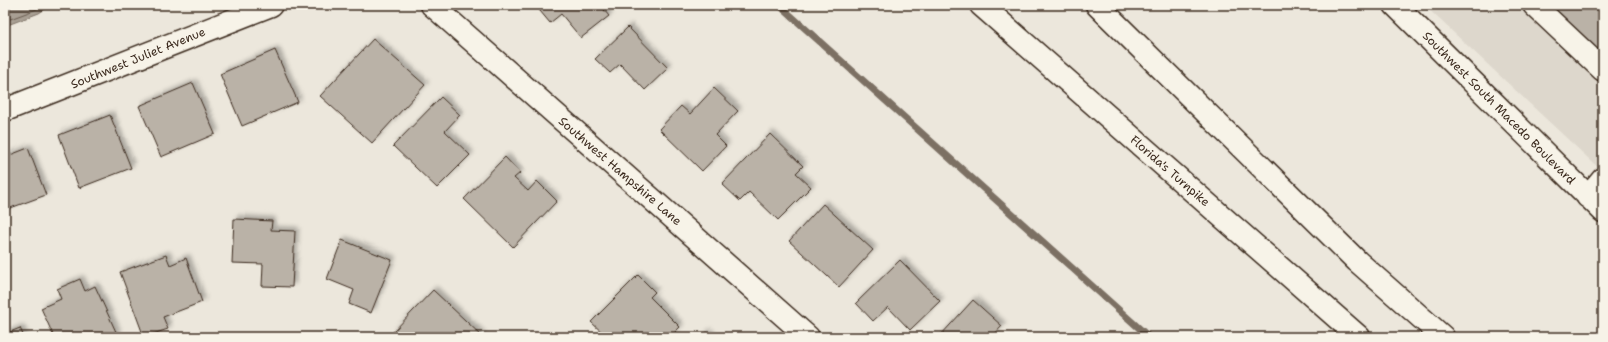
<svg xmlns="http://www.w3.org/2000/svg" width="1608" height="342" font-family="'Shantell Sans',sans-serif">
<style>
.built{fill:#ddd7cc}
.water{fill:#a89f93;stroke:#7c7064}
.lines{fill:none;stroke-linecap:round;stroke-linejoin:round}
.shore{stroke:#67594d;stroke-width:1}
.stream{stroke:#7c7064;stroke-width:7}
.building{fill:#bab2a7;stroke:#3b2a1e;filter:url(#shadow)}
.minor-casing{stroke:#3b2a1e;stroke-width:25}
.highway-casing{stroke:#3b2a1e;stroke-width:25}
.minor{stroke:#f7f3e8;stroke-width:22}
.highway{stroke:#f7f3e8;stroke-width:22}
.labels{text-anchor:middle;stroke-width:3.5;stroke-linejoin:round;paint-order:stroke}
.street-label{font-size:12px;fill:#3b2a1e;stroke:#f7f3e8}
</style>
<defs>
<filter id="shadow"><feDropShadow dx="3.5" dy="-3.5" stdDeviation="2" flood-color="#0004"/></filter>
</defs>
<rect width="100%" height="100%" fill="#ece7dc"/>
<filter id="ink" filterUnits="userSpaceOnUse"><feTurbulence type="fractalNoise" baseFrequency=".025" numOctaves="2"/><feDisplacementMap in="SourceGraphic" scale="8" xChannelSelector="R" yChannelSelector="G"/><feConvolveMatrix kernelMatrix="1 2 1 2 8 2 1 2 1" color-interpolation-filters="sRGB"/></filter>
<g filter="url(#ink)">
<!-- built -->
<polygon class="built" points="1424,5 1603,5 1603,172"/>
<!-- water -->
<polygon class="water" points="5,5 51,5 39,13 5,26"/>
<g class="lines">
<!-- shore -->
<polyline class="shore" points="5,21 37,9 44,5"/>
<!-- stream -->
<polyline class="stream" points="779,5 1149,337"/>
</g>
<!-- building -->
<g class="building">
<polygon points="535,5 600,5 609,16 581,38 561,14 550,23"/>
<polygon points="1550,5 1603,5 1603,55"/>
<polygon points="628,27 668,68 645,90 620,64 610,73 595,59"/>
<polygon points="373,39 425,85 372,143 320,96"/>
<polygon points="275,50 298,102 242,126 220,74"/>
<polygon points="193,83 215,134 161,157 139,106"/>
<polygon points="714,88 738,111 715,135 726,146 702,171 659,129 681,106 690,114"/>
<polygon points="441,97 460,115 445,131 470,155 437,188 393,146"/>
<polygon points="110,115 131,168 79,188 59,135"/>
<polygon points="770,134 803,166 796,173 811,187 778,220 749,192 740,201 722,184"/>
<polygon points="28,148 46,195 5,210 5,157"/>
<polygon points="505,157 520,173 514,178 528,191 537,181 557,201 513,247 464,199"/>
<polygon points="823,204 873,250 839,287 789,241"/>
<polygon points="234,219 272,221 271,230 295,231 292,287 262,286 263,264 232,263"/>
<polygon points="342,240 392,260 371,313 349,304 354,290 327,279"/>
<polygon points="166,255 170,265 186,258 202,302 163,317 168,329 144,337 120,272"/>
<polygon points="900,260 940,301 910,330 888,307 873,321 856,303"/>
<polygon points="638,275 655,292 650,297 680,327 670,337 607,337 591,322"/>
<polygon points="80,279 85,291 95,286 117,334 110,337 54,337 41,308 61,299 57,289"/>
<polygon points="433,290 482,336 481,337 398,337 393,332"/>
<polygon points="973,300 1002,326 992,337 939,337"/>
<polygon points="20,328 24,337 5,337 5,334"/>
<polygon points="707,332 712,337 702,337"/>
</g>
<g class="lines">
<!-- minor casing -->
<g class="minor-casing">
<g id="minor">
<polyline points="432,5 808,337"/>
<polyline points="1395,5 1603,211"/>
<polyline points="1534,5 1603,70"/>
<polyline points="5,110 271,5"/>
<polyline points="1588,197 1603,179"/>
</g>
</g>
<!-- highway casing -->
<g class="highway-casing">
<g id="highway">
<polyline points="981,5 1359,337"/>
<polyline points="1097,5 1357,261 1443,337"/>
</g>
</g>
<!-- minor -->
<use href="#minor" class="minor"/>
<!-- highway -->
<use href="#highway" class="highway"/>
</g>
</g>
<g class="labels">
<!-- street labels -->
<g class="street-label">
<text transform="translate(138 58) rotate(-22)" y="4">Southwest Juliet Avenue</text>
<text transform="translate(1499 108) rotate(45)" y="4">Southwest South Macedo Boulevard</text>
<text transform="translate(620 171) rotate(41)" y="4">Southwest Hampshire Lane</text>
<text transform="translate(1170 171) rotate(41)" y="4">Florida's Turnpike</text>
</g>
</g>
<!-- margin -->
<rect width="1608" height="342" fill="none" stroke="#f7f3e8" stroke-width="20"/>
<rect x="10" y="10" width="1588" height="322" fill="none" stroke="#3b2a1e" stroke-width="1.5" filter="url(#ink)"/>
</svg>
